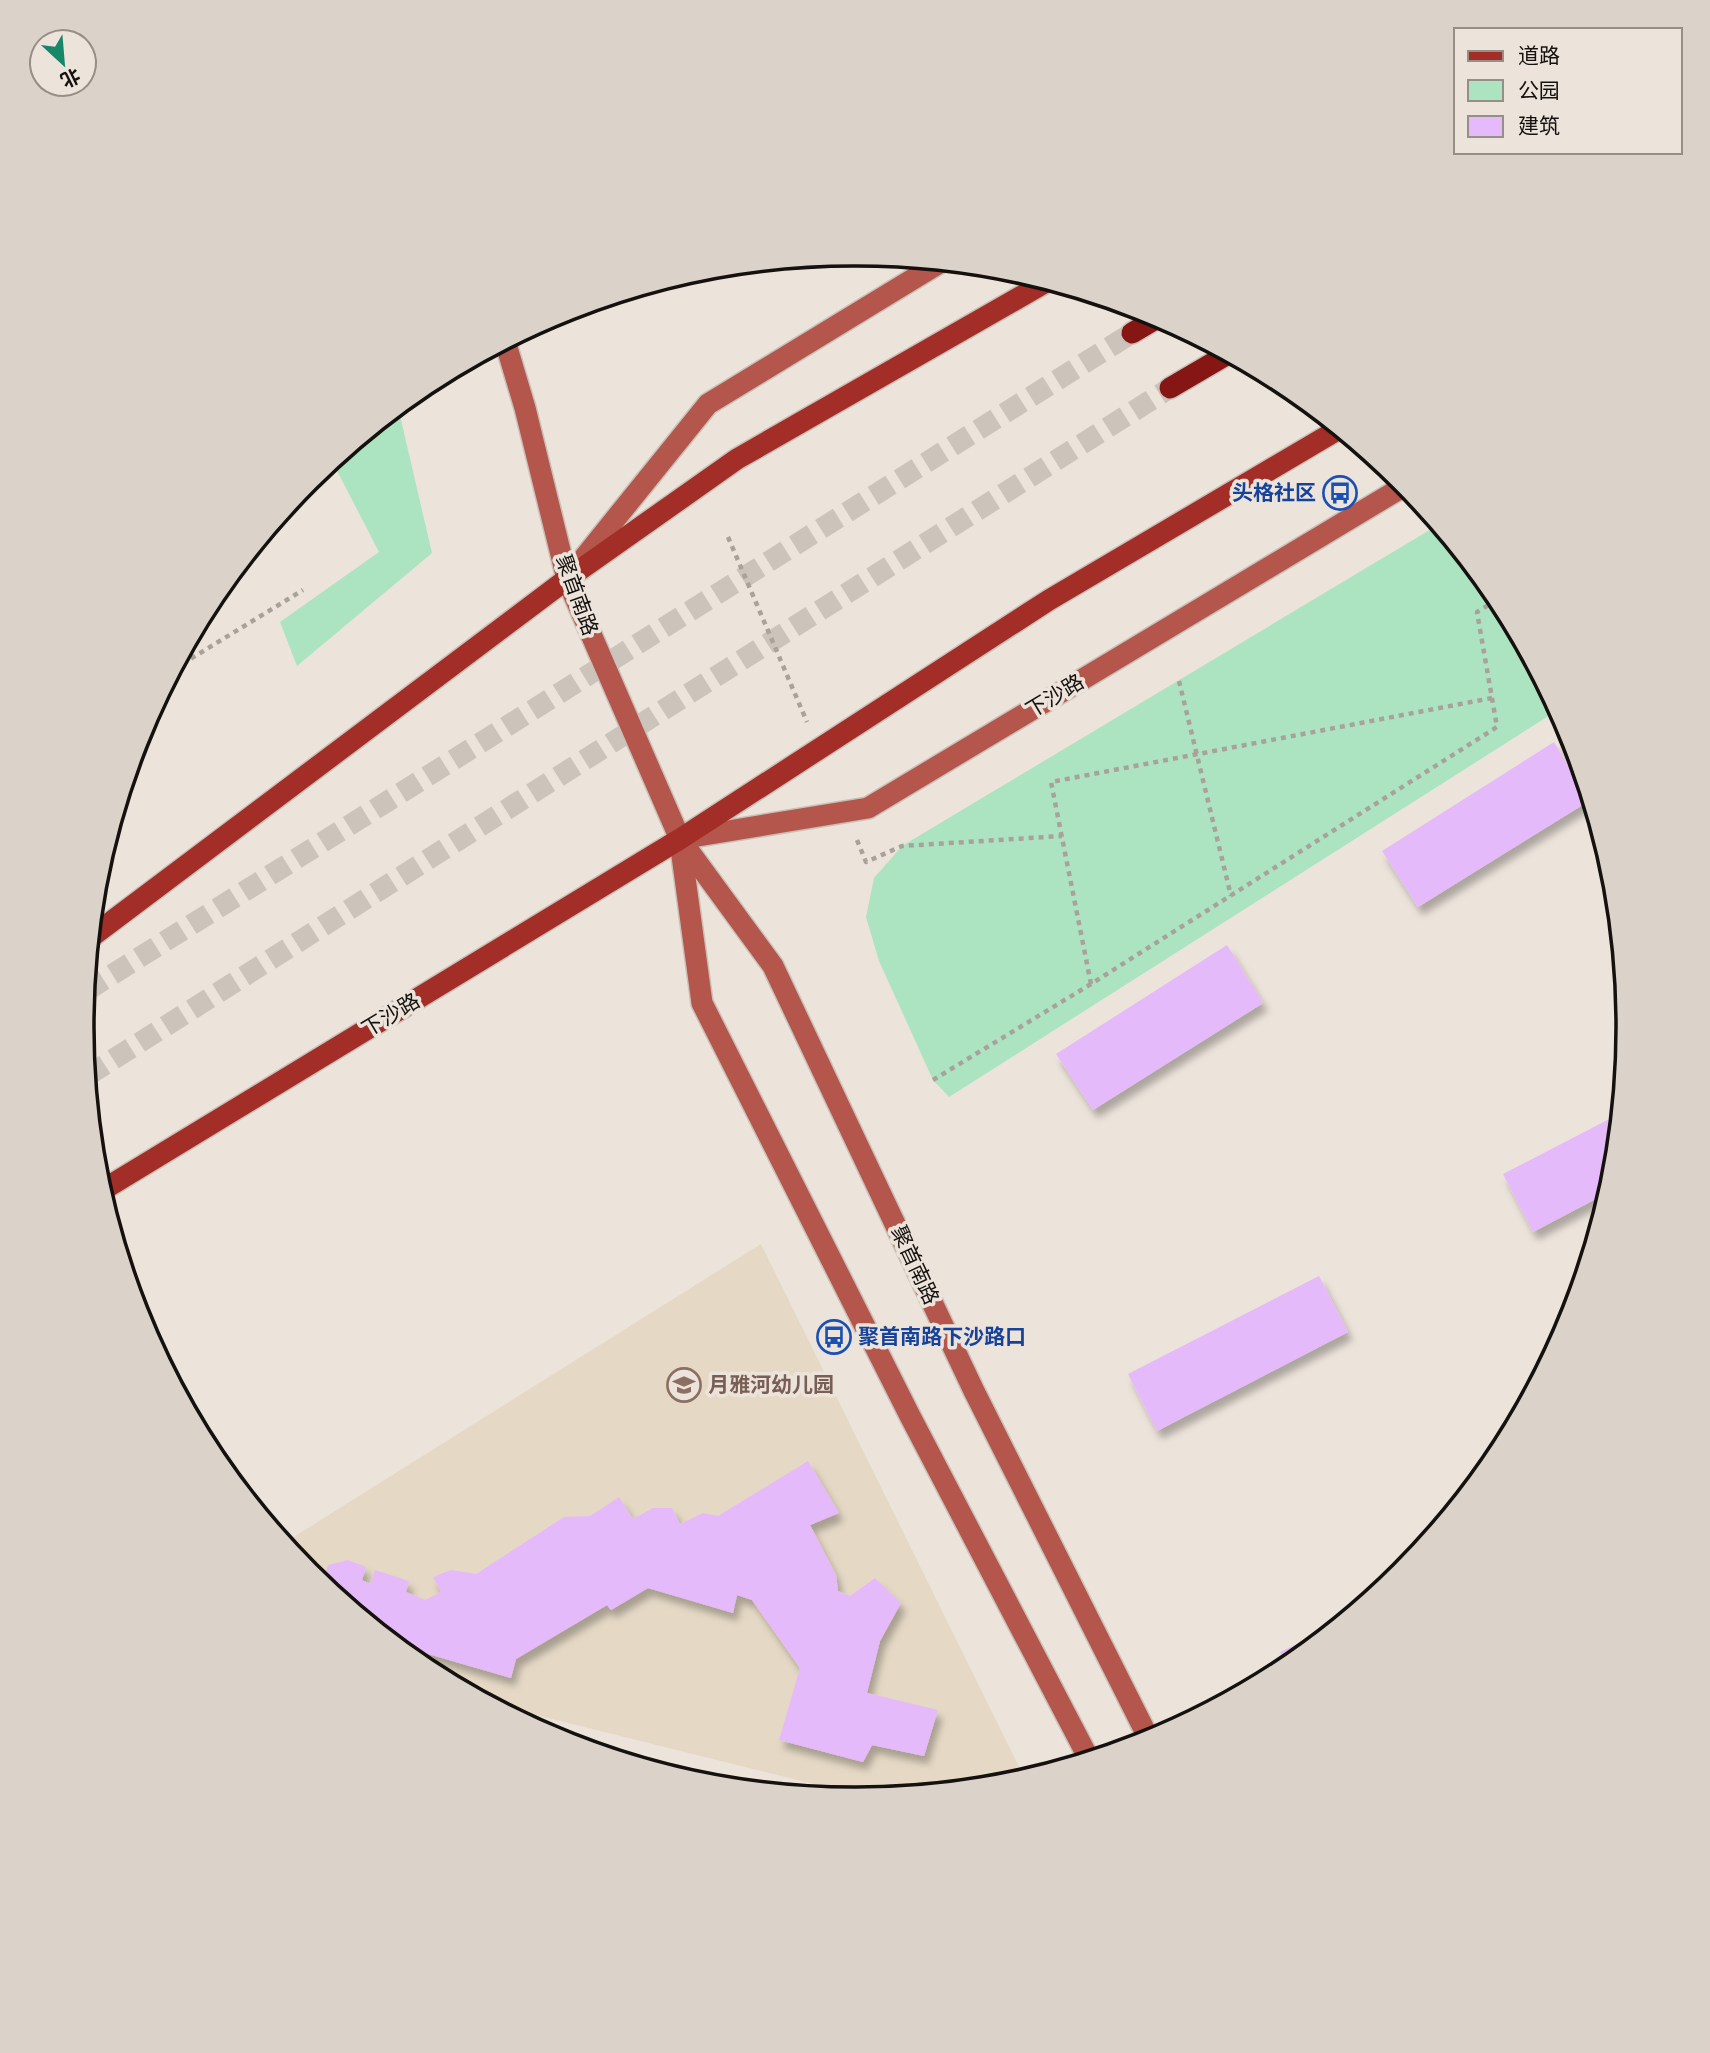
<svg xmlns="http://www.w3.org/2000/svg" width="1710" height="2053" font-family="Commissioner,'Noto Sans SC',sans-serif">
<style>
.education{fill:#e5d9c5}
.green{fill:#ace4c1}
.building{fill:#e5bafa;filter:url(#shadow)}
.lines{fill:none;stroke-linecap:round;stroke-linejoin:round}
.highway-tunnel{stroke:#ccc4bb;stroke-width:21;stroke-dasharray:21 10;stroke-linecap:butt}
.secondary-casing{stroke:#c9c1b9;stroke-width:24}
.primary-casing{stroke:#c9c1b9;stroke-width:24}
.highway-casing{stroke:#c9c1b9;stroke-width:24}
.path{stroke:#a9a29a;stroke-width:4.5;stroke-dasharray:5 5;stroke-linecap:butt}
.secondary{stroke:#b4564c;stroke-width:21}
.primary{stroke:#a32d27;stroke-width:21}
.highway{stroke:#861614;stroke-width:21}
.labels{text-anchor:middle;stroke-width:7;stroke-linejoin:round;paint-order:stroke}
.transit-label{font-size:21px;font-weight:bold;fill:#164399;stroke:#ece3da;text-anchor:end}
.street-label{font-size:21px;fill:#14110e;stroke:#ece3da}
.education-label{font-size:21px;font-weight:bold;fill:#785e54;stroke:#ece3da;text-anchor:start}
.rim{fill:none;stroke:#14110e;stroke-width:3.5}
</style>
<defs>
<filter id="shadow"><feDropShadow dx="4.5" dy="8" stdDeviation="3.5" flood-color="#0004"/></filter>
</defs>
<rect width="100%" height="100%" fill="#ece3da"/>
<!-- education -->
<polygon class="education" points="761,1244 1025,1779 1005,1784 870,1798 492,1704 425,1669 308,1573 284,1543"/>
<!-- green -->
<g class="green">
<polygon points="398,407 432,553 297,666 280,622 379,552 332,461"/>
<polygon points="1438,525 1498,598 1558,710 949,1097 933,1080 879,961 866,917 874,878 902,846"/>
</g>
<!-- building -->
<g class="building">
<polygon points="1554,742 1589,801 1418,907 1382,851"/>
<polygon points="1227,945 1263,1003 1093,1110 1056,1054"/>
<polygon points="1619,1114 1609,1192 1533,1232 1503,1174"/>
<polygon points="1319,1276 1348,1332 1157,1431 1128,1374"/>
<polygon points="808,1461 839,1513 810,1525 836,1575 838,1591 850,1596 875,1578 901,1603 880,1641 867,1693 938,1710 924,1756 872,1745 863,1762 779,1740 800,1668 752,1600 737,1595 733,1613 648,1588 611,1610 607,1605 516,1659 511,1678 397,1645 323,1585 328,1565 348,1560 366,1567 362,1580 370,1584 375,1570 409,1581 406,1592 425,1600 441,1592 433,1577 451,1570 476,1574 564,1517 590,1516 619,1497 633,1519 653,1508 672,1508 680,1524 703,1513 718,1516"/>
<polygon points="1341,1623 1288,1666 1280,1652"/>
</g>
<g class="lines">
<!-- highway-tunnel -->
<g class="highway-tunnel">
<polyline points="86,991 1132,333"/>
<polyline points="87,1076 1170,388"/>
</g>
<!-- secondary casing -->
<g class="secondary-casing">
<g id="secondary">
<polyline points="505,341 525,408 567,579 680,839 773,966 974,1391 1150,1741"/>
<polyline points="575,569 708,404 941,262"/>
<polyline points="680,839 868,808 1406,485"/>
<polyline points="680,841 702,1003 910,1416 1089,1759"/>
</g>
</g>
<!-- primary casing -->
<g class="primary-casing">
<g id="primary">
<polyline points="91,937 567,579 737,459 1048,281"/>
<polyline points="101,1191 680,839 1049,600 1339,429"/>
</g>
</g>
<!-- highway casing -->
<g class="highway-casing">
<g id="highway">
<polyline points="1132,333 1159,317"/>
<polyline points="1170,388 1228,354"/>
</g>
</g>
<!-- path -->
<g class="path">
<polyline points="728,537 807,722"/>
<polyline points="174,669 303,590"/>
<polyline points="1179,681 1231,896"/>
<polyline points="857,840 866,862 902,846 1062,836"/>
<polyline points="1091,984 1051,782 1492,698"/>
<polyline points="933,1080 1091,984 1497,727 1477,612 1498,599"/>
</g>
<!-- secondary -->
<use href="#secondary" class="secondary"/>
<!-- primary -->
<use href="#primary" class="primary"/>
<!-- highway -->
<use href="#highway" class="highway"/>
</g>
<!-- icons -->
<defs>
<g id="bus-ring" transform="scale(1.75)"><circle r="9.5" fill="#ece3da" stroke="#1a4fb4" stroke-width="1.5"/><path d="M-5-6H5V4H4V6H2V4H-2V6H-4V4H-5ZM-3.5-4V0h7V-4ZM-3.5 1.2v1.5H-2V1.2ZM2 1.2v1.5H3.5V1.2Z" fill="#1a4fb4"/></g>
<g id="school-ring" transform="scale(1.75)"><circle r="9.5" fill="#ece3da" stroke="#8d6e63" stroke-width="1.5"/><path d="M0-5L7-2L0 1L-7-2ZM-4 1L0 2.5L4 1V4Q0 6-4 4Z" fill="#8d6e63"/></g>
</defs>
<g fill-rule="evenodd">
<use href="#bus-ring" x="1340" y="493"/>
<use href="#bus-ring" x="834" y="1337"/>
<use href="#school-ring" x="684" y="1385"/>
</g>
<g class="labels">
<!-- transit labels -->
<g class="transit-label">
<text x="1316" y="500">头格社区</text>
<text x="858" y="1344" text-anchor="start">聚首南路下沙路口</text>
</g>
<!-- street labels -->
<g class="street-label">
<text transform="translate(577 595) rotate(70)" y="7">聚首南路</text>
<text transform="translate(1055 696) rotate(-31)" y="7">下沙路</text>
<text transform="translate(391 1015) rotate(-31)" y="7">下沙路</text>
<text transform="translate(915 1265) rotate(65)" y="7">聚首南路</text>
</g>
<!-- education labels -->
<g class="education-label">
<text x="708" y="1392">月雅河幼儿园</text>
</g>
</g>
<!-- crop -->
<path d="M0 0H1710V2053H0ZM854 266H856A760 760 0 0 1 1616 1026V1027A760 760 0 0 1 856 1787H854A760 760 0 0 1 94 1027V1026A760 760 0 0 1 854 266Z" fill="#dbd2ca" fill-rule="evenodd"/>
<path class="rim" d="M854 266H856A760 760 0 0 1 1616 1026V1027A760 760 0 0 1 856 1787H854A760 760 0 0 1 94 1027V1026A760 760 0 0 1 854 266Z"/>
<!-- legend -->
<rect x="1454" y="28" width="228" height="126" fill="#ece3da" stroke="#968f88" stroke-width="2"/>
<rect x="1468" y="51" width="35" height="10" fill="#a32d27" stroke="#968f88" stroke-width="2"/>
<text x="1518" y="63" font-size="21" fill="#14110e">道路</text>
<rect x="1468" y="80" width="35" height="21" fill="#ace4c1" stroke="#968f88" stroke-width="2"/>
<text x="1518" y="98" font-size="21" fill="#14110e">公园</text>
<rect x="1468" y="116" width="35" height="21" fill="#e5bafa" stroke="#968f88" stroke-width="2"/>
<text x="1518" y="133" font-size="21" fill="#14110e">建筑</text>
<!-- north arrow -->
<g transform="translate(63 63) rotate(154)"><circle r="33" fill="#ece3da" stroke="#968f88" stroke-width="2"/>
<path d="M0-5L12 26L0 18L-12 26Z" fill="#168869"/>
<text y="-10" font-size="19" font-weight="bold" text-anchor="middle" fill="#14110e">北</text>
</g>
</svg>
